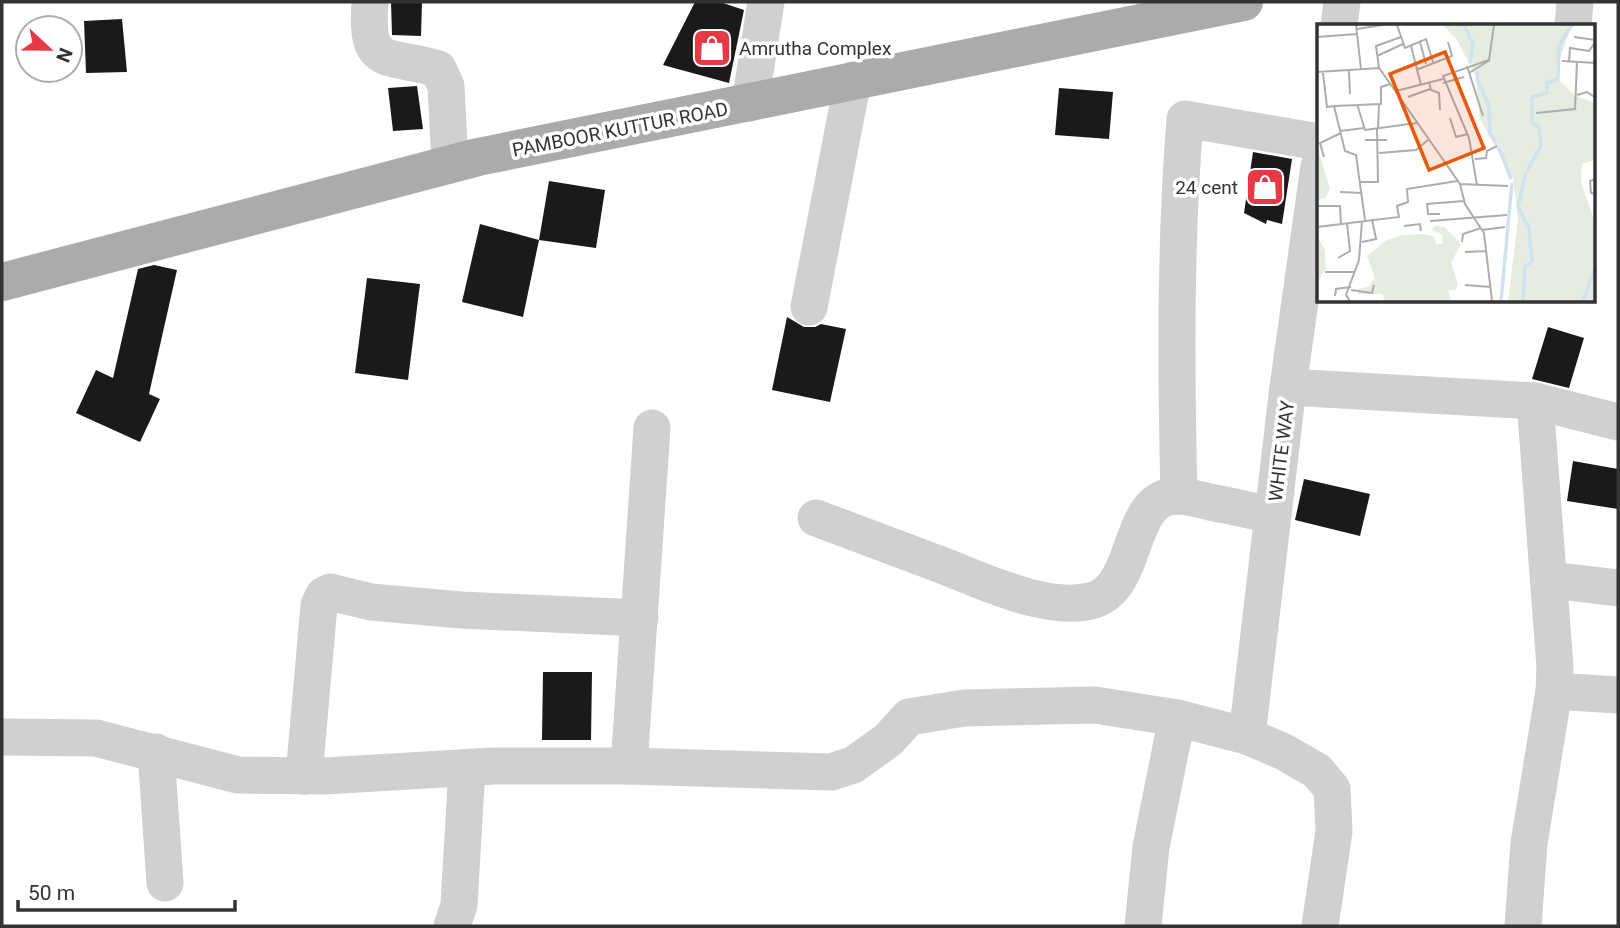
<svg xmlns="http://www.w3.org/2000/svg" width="1620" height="928" font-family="Roboto,sans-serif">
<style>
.building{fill:#1a1a1a}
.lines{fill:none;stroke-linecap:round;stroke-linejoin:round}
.minor{stroke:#d0d0d0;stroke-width:37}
.major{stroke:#ababab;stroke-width:38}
.labels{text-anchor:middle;stroke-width:7;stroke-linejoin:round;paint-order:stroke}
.poi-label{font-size:19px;fill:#333;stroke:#fff;text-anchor:start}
.street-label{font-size:19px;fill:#333;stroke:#fff}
.inset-river{fill:none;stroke:#cfe2ee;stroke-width:3.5}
.inset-road{fill:none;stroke:#adadad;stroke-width:2}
.view{fill:#e8590c;fill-opacity:0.15;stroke:#e8590c;stroke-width:3.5}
.inset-edge{fill:none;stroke:#333;stroke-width:3.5}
</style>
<rect width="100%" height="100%" fill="#fff"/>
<!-- building -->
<g class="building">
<polygon points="391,2 422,2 421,36 392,35"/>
<polygon points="695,2 720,2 744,10 729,83 663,65"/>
<polygon points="122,19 127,72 86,73 84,21"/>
<polygon points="417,86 423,129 393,131 388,88"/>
<polygon points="1059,88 1113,92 1109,139 1055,135"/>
<polygon points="1253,152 1292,159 1282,224 1267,220 1266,224 1244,213"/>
<polygon points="549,181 605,190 596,248 539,240"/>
<polygon points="480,224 539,240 523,317 462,302"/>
<polygon points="154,265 177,270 149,394 160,399 140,442 76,413 96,370 113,378 138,269"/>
<polygon points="367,278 420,284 408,380 355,373"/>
<polygon points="787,317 804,327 815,327 821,324 846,329 830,402 772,390"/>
<polygon points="1548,327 1584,338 1569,388 1532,379"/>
<polygon points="1573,461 1618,469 1618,509 1567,501"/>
<polygon points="1304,479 1370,494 1360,536 1295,520"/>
<polygon points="543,672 592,672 591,740 542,740"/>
</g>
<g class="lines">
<!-- minor -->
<g class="minor">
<path d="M 370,2 C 365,71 387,53 438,69 L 446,86 L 450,165"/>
<polyline points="1339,26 1342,2"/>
<polyline points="1573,26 1575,2"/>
<polyline points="750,103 766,2"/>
<polyline points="809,307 853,80"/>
<polyline points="1288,387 1535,401 1618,422"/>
<path d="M 1179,496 C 1176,370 1175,245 1185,119 L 1319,142"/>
<path d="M 816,518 C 856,533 896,548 936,563 C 980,579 1047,614 1094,600 C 1141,585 1126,493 1179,496 C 1189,496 1200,500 1210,502 C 1231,506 1252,511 1273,515"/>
<polyline points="1550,580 1618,588"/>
<polyline points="1554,691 1618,695"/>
<polyline points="1247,736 1288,387 1319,166"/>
<polyline points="2,737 96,738 238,775 325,776 493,766 629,766 831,772 853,765 888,740 909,717 964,708 1095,705 1177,718 1247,736 1284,752 1317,771 1332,789 1334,831 1320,926"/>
<polyline points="156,752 165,883"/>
<polyline points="629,766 652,428"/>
<polyline points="304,776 319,605 324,595 330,592 371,602 461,610 640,618"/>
<polyline points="452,926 459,905 467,768"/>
<polyline points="1143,926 1151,847 1177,718"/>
<polyline points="1523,926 1529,843 1554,691 1555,667 1535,401"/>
</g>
<!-- major -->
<polyline class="major" points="2,282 478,157 1244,2"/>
</g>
<!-- icons -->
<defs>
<g id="shop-square" transform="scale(2.0125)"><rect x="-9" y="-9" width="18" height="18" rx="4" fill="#e63946" stroke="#fff"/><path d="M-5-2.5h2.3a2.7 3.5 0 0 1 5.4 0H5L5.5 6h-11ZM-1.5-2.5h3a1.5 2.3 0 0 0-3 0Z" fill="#fff"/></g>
</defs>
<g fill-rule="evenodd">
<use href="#shop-square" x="712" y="48"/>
<use href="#shop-square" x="1265" y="187"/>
</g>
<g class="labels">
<!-- poi labels -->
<g class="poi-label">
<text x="739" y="55">Amrutha Complex</text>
<text x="1238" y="194" text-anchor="end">24 cent</text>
</g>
<!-- street labels -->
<g class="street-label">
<text transform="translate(620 129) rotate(-11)" y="7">PAMBOOR KUTTUR ROAD</text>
<text transform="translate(1281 451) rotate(-83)" y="7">WHITE WAY</text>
</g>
</g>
<!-- overview -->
<g transform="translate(1317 24)">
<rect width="278" height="278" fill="#fff"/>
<path d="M 126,1 L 255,1 L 239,44 L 241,55 L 257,71 L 278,79 L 278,136 L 265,140 L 264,159 L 278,198 L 278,277 L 191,277 L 201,196 L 196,154 L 163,95 L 159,53 L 140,16 ZM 0,122 L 13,165 L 8,174 L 0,176 ZM 118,202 L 127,203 L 144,220 L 134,239 L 141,259 L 139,266 L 131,266 L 134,277 L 67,277 L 66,270 L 41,270 L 41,265 L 51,263 L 58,254 L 50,232 L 68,217 L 85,211 L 106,210 L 116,212 L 120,221 L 126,219 L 125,210 L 115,206 ZM 0,212 L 8,226 L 9,244 L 0,259 Z" fill="#e6ecdf"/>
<path class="inset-river" d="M 147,1 L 156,20 L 153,39M 161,47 L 160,55 L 172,82 L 173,110 L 179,119M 182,124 L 194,155M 210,147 L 224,122 L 222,103 L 215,99 L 215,73 L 230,69 L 230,59 L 241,55 L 242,21 L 255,1M 184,277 L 195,159M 206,277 L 208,243 L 215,237 L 212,204 L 201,183 L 209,148M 266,277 L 279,242"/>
<path class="inset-road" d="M 39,1 L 44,45M 80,1 L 88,24 L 109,15 L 116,38M 40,5 L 65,1M 0,13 L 40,10M 257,13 L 279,16M 103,18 L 109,40M 94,22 L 104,61M 60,32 L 86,20M 245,37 L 279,39M 252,38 L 253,24 L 272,27 L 279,17M 150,42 L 166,92M 62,44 L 59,22 L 84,13M 99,46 L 135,32 L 131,18M 32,47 L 33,70M 0,48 L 62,44 L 65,48 L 143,160 L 148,180 L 167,209 L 175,277M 6,49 L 10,83 L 17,82 L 28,127 L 39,131 L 48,196M 152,49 L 173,36M 112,58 L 114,66 L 122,69 L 123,86M 126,59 L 147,53M 79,67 L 126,55M 260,71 L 270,68 L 279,74M 91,73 L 113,65M 40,80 L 48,106 L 100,99M 17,82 L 64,80 L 64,63 L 73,60M 219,89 L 258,85 L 260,38M 133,94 L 139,113 L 151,110M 61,105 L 62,80M 23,107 L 47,104M 48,116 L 70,116M 62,129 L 99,126 L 111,116M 7,133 L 3,119 L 24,109M 158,135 L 169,134 L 170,127 L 180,122M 279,155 L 273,157 L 274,169 L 279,170M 42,158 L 61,158 L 60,105M 143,160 L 191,162M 160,161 L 152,114 L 126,52 L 172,36 L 177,1M 23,168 L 45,169M 0,182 L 23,182 L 24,200M 123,190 L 111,190 L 110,180 L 147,177M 113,197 L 190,191M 87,202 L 103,200 L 104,207M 0,203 L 82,193 L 80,182 L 91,178 L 90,165 L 140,157M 165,206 L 188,203M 45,218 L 59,215 L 55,195M 145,218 L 146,210 L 164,204M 148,228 L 170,227M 21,234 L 33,227 L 30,199M 8,248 L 38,248M 148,261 L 174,263M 34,266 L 55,269 L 57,261M 18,272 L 19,265 L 34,263M 33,277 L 29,271 L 42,236 L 45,197"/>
<path class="view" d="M 128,28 L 167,124 L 112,146 L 73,50 Z"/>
<rect width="278" height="278" class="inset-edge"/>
</g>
<!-- border -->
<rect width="1620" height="928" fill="none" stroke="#333333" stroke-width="7"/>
<!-- north arrow -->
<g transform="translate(49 49) rotate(112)"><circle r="33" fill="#ffffff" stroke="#adadad" stroke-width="2"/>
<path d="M0-5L12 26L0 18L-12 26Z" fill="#e63946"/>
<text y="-10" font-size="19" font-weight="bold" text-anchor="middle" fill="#333333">N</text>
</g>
<!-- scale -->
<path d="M18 900v10h217v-10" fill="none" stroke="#333333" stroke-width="3.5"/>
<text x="28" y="900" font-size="21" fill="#333333" stroke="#ffffff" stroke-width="5" paint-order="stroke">50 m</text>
</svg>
